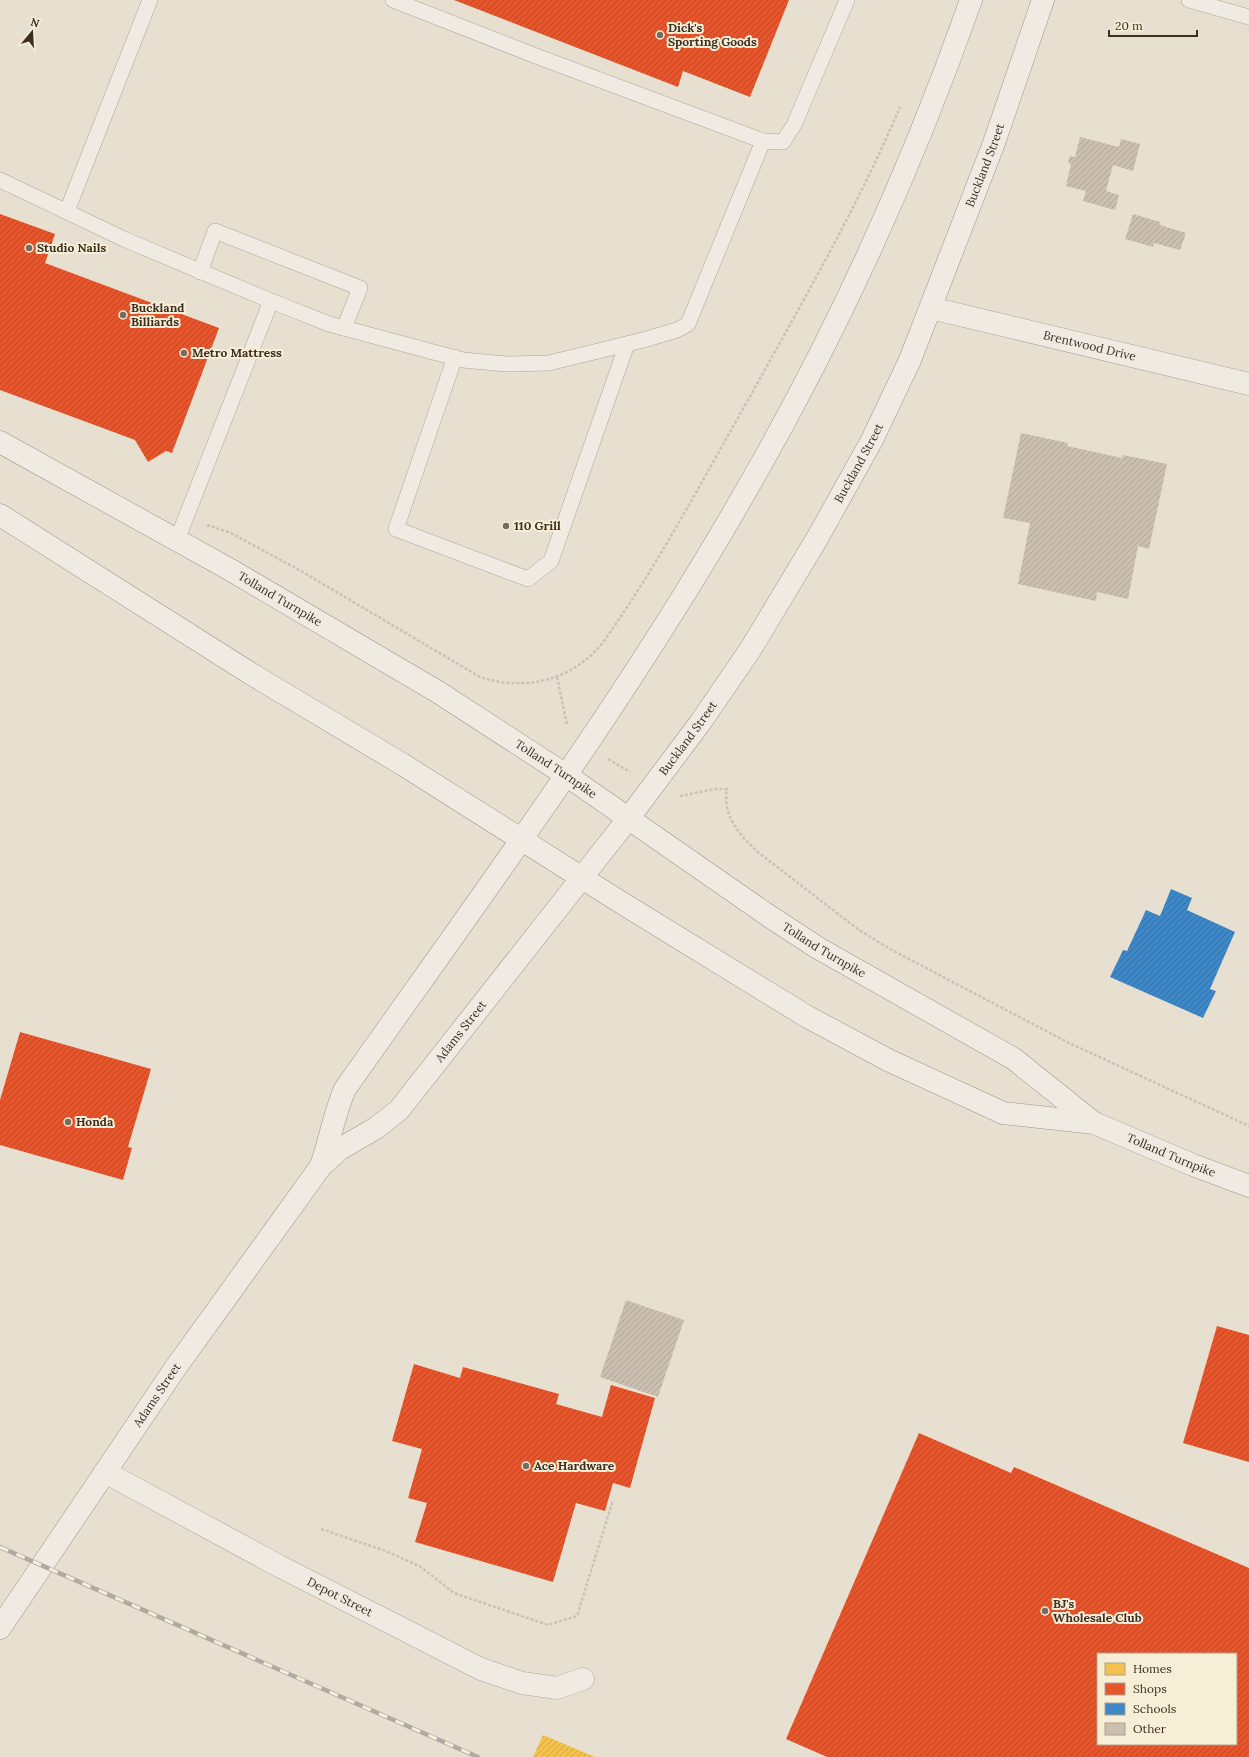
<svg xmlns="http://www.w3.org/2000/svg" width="1249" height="1757" font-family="Lora,serif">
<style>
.homes{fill:url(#homes-hatch)}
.shops{fill:url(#shops-hatch);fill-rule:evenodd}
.schools{fill:url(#schools-hatch)}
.building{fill:url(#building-hatch)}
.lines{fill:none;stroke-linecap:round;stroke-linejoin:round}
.lane-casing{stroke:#ada599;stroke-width:16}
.street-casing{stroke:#ada599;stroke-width:23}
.secondary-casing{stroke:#9c958a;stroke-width:23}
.path{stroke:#c8c2b9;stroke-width:2.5;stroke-dasharray:3 2;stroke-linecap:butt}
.lane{stroke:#efebe3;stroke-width:15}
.street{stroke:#efebe3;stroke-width:22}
.secondary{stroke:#efebe3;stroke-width:22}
.rail-casing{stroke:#afaaa2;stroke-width:4.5}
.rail{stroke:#f7eed8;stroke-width:3;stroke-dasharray:9;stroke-linecap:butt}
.poi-dot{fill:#786c5e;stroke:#f7eed8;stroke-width:1.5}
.labels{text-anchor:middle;stroke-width:4;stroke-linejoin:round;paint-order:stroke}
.poi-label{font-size:12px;font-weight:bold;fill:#3d2e20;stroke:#f7eed8;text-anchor:start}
.street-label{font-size:12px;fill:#3d2e20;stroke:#f7eed8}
</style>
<defs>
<pattern id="homes-hatch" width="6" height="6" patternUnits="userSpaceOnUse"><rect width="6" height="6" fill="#f2c14e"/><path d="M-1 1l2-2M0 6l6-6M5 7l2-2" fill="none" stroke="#d0a644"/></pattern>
<pattern id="shops-hatch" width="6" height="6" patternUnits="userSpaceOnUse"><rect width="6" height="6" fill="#e4572e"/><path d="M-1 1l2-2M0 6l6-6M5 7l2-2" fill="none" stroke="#ba4827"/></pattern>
<pattern id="schools-hatch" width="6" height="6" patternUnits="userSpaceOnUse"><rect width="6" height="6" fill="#3f88c5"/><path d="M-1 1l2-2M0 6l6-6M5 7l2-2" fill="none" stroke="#3670a0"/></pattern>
<pattern id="building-hatch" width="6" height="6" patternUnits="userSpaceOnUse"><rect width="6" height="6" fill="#cbbfb2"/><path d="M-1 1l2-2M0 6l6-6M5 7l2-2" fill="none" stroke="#afa499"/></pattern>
</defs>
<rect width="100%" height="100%" fill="#e7e0d1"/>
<!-- homes -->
<polygon class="homes" points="543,1735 595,1757 533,1757"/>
<!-- shops -->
<g class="shops">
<polygon points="454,0 789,0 750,97 683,71 678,87"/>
<polygon points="0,214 55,234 45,263 219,328 172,453 166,451 148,462 135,440 0,390"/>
<polygon points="20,1032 151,1069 128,1147 132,1148 123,1180 0,1145 0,1100"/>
<polygon points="1217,1326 1249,1335 1249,1462 1183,1443"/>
<polygon points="414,1364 460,1378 463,1367 559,1394 556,1404 602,1417 611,1385 655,1398 630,1488 613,1483 605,1511 576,1503 553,1582 415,1542 427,1503 408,1498 422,1449 392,1441"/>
<path d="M 919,1433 L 1011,1473 L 1014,1467 L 1249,1568 L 1249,1757 L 827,1757 L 786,1739 ZM 1098,1654 L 1236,1654 L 1236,1744 L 1098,1744 Z"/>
</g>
<!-- schools -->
<polygon class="schools" points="1171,889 1192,898 1187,910 1235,932 1210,989 1216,991 1203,1018 1110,977 1123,950 1127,951 1146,910 1160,916"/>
<!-- building -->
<g class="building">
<polygon points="1080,137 1119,147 1121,139 1140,144 1133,171 1113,165 1106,191 1119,195 1115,210 1083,201 1086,191 1066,186 1071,164 1068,163 1070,156 1075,157"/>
<polygon points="1133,214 1160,222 1160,225 1186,233 1180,250 1154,243 1153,247 1125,239"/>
<polygon points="1021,433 1068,443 1067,446 1122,458 1123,455 1167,464 1149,549 1138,546 1128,599 1097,592 1096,601 1018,584 1030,523 1003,518"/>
<polygon points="626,1300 684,1320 658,1397 600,1377"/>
</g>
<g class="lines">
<!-- lane casing -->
<g class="lane-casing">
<g id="lane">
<polyline points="393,0 536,56 763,141"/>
<polyline points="1189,0 1249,17"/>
<polyline points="0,180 126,240 271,301 329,324 463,360 506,364 549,363 647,339 677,330 688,324 763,141 783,142 794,125 847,0"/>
<polyline points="67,211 150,0"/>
<polyline points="200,272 215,231 360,288 344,328"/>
<polyline points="455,357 396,529 528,579 551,561 627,344"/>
<polyline points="177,540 271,301"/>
</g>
</g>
<!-- street casing -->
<g class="street-casing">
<g id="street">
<path id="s1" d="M 931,308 L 1249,384"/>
<path id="s2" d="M 105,1472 L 279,1566 L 481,1669 L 522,1683 L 557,1688 L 583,1679"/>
</g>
</g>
<!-- secondary casing -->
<g class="secondary-casing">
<g id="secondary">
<path id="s3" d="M 0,442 L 229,569 L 438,692 L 566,775 L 769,916 L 818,948 L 1014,1059 L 1094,1123 L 1193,1165 L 1249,1186"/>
<polyline points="0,515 253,675 402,764 617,900 806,1016 888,1060 1003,1113 1094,1123"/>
<path d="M 321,1166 C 330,1140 334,1114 345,1089 C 484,892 628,698 747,489 C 837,333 911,170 971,0"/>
<path id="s4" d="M 0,1628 L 174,1370 L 321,1166 L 340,1149 L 376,1128 L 399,1110 L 628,819 L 700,723 L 750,650 L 818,537 L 872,440 L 910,360 L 994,143 L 1043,0"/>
</g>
</g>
<!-- path -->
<g class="path">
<path d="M 207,525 L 231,533 L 301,571 L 480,677 C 526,692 574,680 604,641 C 660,562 704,477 752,393 C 804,299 858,206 900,107"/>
<polyline points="557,677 567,725"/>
<polyline points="608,759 630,772"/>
<path d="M 680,796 L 715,789 L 727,789 C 722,816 740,836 759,853 L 859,930 L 890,949 L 1069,1043 L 1249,1126"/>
<polyline points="321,1529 386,1551 421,1567 454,1593 548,1625 577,1616 613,1500"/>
</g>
<!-- lane -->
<use href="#lane" class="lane"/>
<!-- street -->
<use href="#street" class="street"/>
<!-- secondary -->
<use href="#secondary" class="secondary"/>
<!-- rail casing -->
<g class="rail-casing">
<polyline id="rail" points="0,1547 478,1757"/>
</g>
<!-- rail -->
<use href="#rail" class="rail"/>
</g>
<!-- markers -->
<g class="poi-dot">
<circle cx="660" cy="35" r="4"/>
<circle cx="29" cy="248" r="4"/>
<circle cx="123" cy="315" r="4"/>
<circle cx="184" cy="353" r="4"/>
<circle cx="506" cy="526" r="4"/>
<circle cx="68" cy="1122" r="4"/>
<circle cx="526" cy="1466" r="4"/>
<circle cx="1045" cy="1611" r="4"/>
</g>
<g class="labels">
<!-- poi labels -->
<g class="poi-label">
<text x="668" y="32">Dick's<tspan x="668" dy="14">Sporting Goods</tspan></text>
<text x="37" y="252">Studio Nails</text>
<text x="131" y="312">Buckland<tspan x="131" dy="14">Billiards</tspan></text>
<text x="192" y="357">Metro Mattress</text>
<text x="514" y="530">110 Grill</text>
<text x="76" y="1126">Honda</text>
<text x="534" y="1470">Ace Hardware</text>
<text x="1053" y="1608">BJ's<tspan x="1053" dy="14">Wholesale Club</tspan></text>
</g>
<!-- street labels -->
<g class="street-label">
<text dy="4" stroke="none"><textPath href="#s4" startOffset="1778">Buckland Street</textPath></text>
<text dy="4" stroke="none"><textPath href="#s1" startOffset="163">Brentwood Drive</textPath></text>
<text dy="4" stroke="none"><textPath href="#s4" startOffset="1454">Buckland Street</textPath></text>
<text dy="4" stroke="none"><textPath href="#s3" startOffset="321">Tolland Turnpike</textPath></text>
<text dy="4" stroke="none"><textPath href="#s4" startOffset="1130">Buckland Street</textPath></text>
<text dy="4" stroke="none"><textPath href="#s3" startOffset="645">Tolland Turnpike</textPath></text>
<text dy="4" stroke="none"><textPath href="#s3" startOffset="969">Tolland Turnpike</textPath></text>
<text dy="4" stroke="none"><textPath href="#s4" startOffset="759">Adams Street</textPath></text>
<text dy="4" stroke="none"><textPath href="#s3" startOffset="1374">Tolland Turnpike</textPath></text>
<text dy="4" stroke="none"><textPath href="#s4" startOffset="281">Adams Street</textPath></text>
<text dy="4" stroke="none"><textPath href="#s2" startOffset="266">Depot Street</textPath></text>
</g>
</g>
<!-- legend -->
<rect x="1097" y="1653" width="140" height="92" fill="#f7eed8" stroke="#ada18e"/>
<rect x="1105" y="1663" width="20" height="12" fill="#f2c14e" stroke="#ada18e"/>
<text x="1133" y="1673" font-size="12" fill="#3d2e20">Homes</text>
<rect x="1105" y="1683" width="20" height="12" fill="#e4572e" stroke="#ada18e"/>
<text x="1133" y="1693" font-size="12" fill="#3d2e20">Shops</text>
<rect x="1105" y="1703" width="20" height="12" fill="#3f88c5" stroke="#ada18e"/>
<text x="1133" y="1713" font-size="12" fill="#3d2e20">Schools</text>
<rect x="1105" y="1723" width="20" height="12" fill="#cbbfb2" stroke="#ada18e"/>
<text x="1133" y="1733" font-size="12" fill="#3d2e20">Other</text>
<!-- north arrow -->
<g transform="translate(32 32) rotate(18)" stroke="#f7eed8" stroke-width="3" paint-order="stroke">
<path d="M0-3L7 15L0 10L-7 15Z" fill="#3d2e20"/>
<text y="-6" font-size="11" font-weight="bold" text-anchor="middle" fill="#3d2e20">N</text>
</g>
<!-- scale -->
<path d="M1109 30v6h88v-6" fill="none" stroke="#3d2e20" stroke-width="2"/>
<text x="1115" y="30" font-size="12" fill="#3d2e20" stroke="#f7eed8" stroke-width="3" paint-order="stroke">20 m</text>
</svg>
